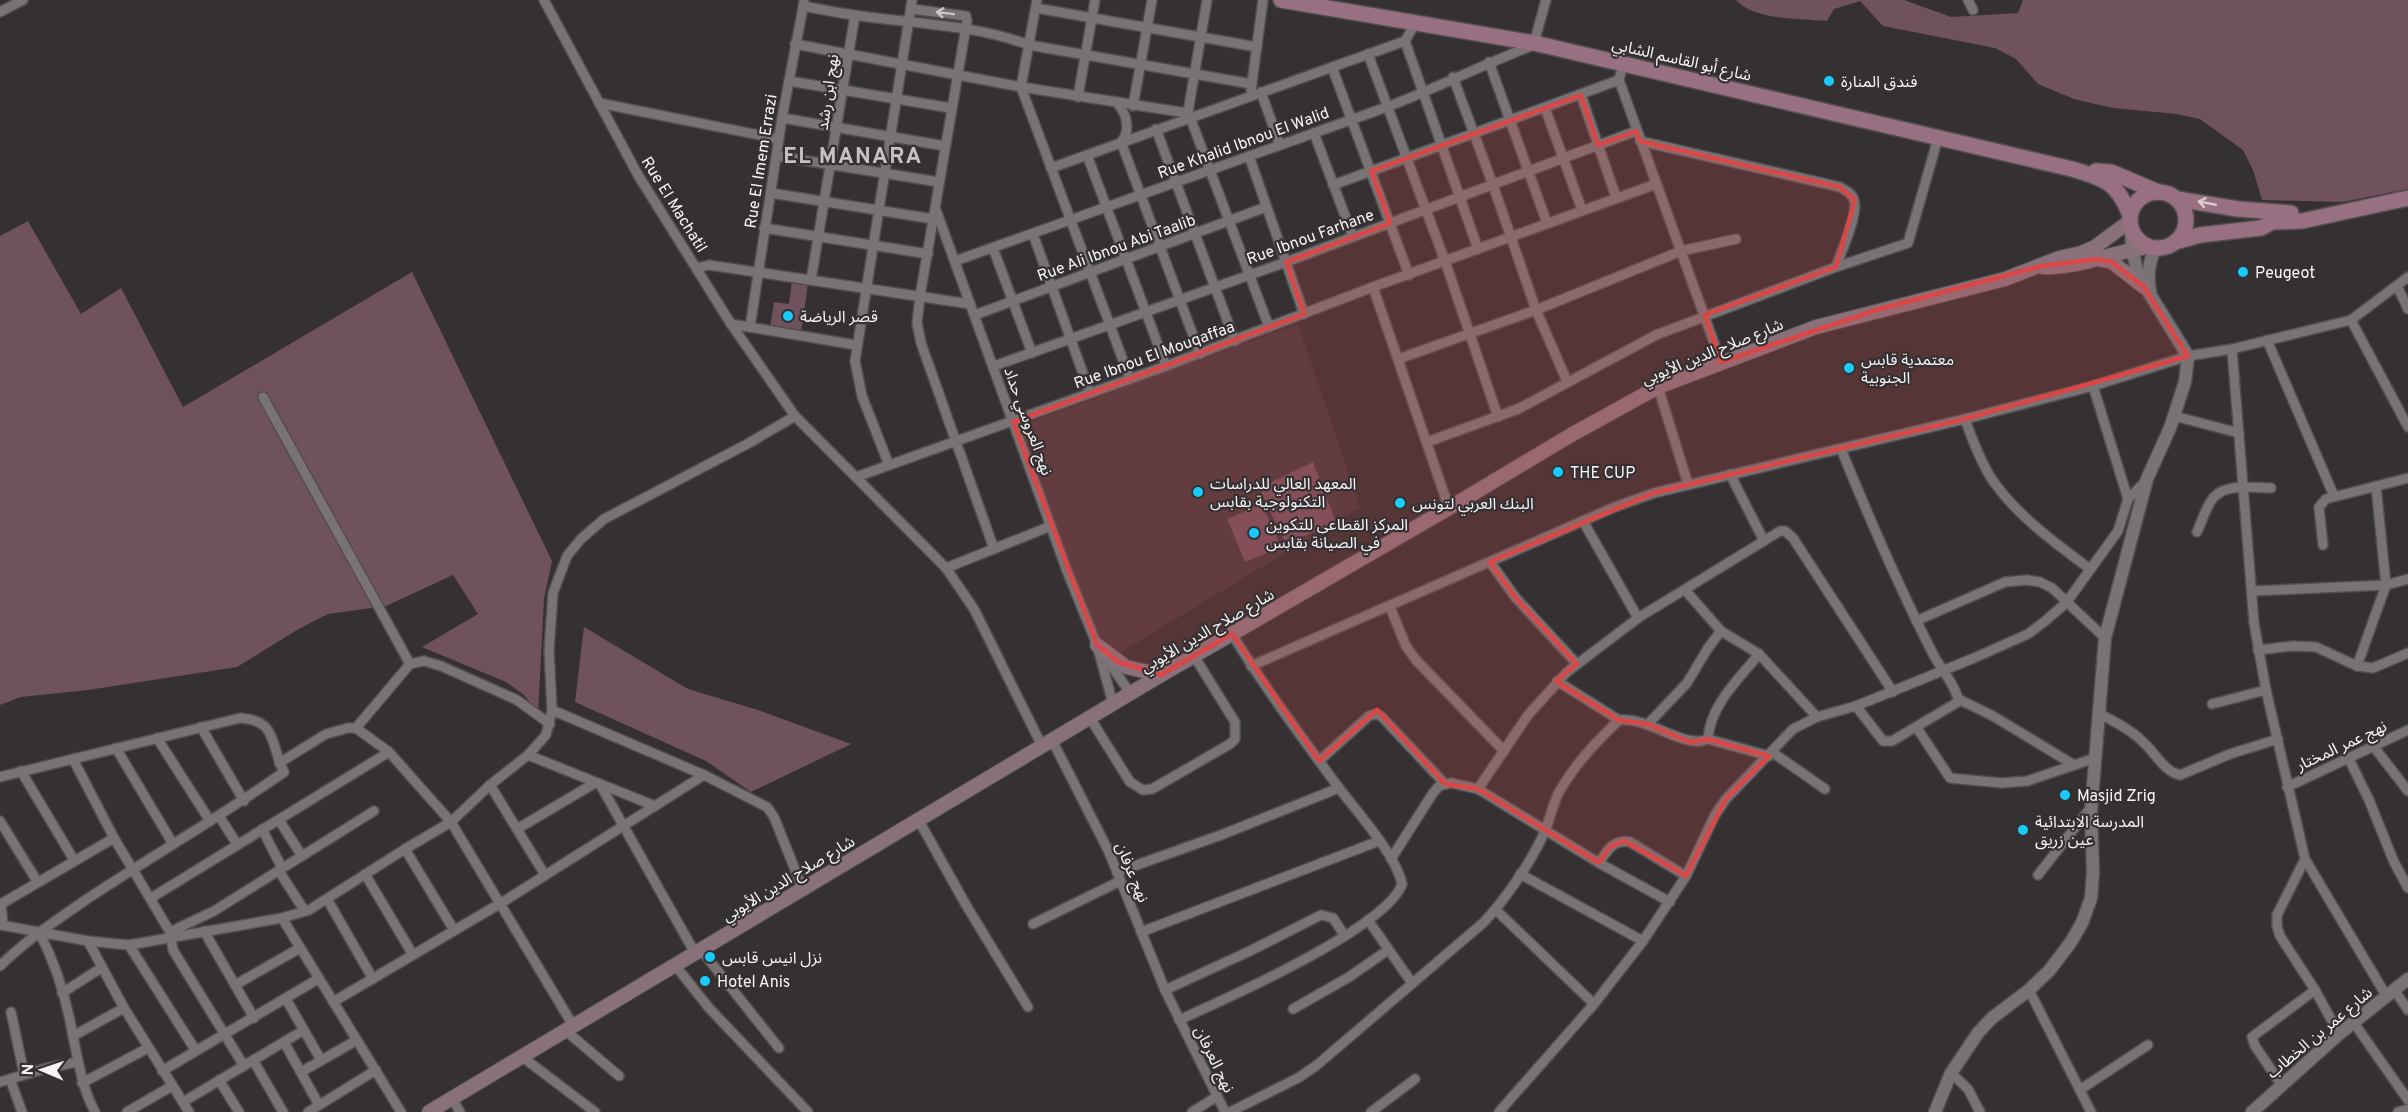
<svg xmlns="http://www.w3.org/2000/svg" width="2408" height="1112" font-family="Overpass,'Noto Sans Arabic',sans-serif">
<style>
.built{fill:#453a3e}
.green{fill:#70515e}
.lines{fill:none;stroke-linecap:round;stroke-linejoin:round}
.minor-casing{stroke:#514e4f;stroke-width:12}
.tertiary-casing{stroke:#514e4f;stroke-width:15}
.secondary-casing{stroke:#514e4f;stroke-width:16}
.primary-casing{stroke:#514e4f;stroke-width:18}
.minor{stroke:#797375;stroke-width:9}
.tertiary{stroke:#797375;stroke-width:12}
.secondary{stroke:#89717c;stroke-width:14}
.primary{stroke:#996f82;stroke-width:15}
.oneway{stroke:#cbc7c8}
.oneway2{stroke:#dbccd2}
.marked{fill:#db4747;fill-opacity:0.2;stroke:#db4747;stroke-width:4.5;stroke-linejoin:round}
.poi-dot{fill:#19cafc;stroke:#353133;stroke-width:2}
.labels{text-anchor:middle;stroke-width:4.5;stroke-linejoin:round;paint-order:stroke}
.street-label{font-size:16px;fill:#f7f4f5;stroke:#353133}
.poi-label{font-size:16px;fill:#f7f4f5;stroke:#353133;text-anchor:start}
.district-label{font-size:22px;font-weight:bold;letter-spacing:1.5px;fill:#c7c1c4;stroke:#353133}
</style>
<rect width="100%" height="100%" fill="#353133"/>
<!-- built -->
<polygon class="built" points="1298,324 1360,508 1116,655 1099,650 1018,427"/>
<!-- green -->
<g class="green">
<path d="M 1736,0 L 1904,0 L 1951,17 L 2018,13 L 2023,0 L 2408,0 L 2408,189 L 2342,202 L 2262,200 L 2253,170 L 2243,150 L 2200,119 L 2176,114 L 2113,108 L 2074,99 L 2038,84 L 2016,59 L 1995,48 L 1883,26 L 1860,1 L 1834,9 L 1827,21 C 1800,18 1755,21 1736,0 Z"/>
<polygon points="28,221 81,314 121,288 183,407 412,272 552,561 544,599 538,713 524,695 506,682 422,647 478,614 453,575 386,606 328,614 297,630 237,667 88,690 21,697 0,705 0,236"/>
<polygon points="792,280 808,283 801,334 770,328 774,302 789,304"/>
<polygon points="1313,462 1336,522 1286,544 1259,488"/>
<polygon points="1262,504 1281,547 1245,562 1227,519"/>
<polygon points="584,627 688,689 758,710 851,744 751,792 706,761 575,702"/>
</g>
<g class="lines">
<!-- minor casing -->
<g class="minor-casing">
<g id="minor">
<polyline points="544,0 638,175 731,324 795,416 946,568 974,609 1042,746"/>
<polyline points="1037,0 1021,87 1130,379"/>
<polyline points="1968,0 1973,10"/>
<path d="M 803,6 C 820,9 837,13 854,15 C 912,24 973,24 1029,45 L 1252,84"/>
<polyline points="1036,8 1257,47"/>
<polyline points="911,9 966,16 967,21 920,296 917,323 921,343 994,549"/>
<polyline points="0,12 23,0"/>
<polyline points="1405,41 1478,249"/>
<polyline points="1534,43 1546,0"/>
<polyline points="795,44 1021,87 1187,113"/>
<polyline points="1368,54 1445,261 1498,417"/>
<polyline points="1489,62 1547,223"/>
<polyline points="1623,64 1619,80 1721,362"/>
<polyline points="1332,67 1409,275"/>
<polyline points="1453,77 1493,185 1536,310 1567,381"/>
<polyline points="789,81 951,108"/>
<polyline points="1251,90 1263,0"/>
<polyline points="1261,92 1280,145"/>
<polyline points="1581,95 1616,197"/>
<polyline points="1078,97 1095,0"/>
<polyline points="599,103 779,139"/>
<path d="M 1118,104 C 1127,115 1131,131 1121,142 L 1200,354"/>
<polyline points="1133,106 1152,0"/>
<polyline points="1545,108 1582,210"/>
<polyline points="1190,117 1269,327"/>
<polyline points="782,118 945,146"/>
<polyline points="1187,118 1207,0"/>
<polyline points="1156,129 1235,341"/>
<polyline points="1314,133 1353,237"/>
<path d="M 1640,141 L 1840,187 C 1845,190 1852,193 1854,200 C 1859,213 1841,252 1836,267"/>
<polyline points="1087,155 1166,366"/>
<polyline points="777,156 939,182"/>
<polyline points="1249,156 1304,314"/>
<polyline points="1051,168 1405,41 1415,24"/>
<polyline points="1333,185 1619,80"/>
<polyline points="771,193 933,219"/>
<polyline points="936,210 1067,571 1097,645 1113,704"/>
<polyline points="764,228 928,254"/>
<polyline points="1033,234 1090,393"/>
<polyline points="993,248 1032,353"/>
<path d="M 955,261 L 1387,107 C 1437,88 1484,64 1534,45"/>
<polyline points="697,268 709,265 970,304"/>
<polyline points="811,280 855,15"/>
<polyline points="2397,286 2408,309"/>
<polyline points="1373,287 1449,508"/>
<polyline points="975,315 1266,207"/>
<polyline points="2351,320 2408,427"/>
<polyline points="731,324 856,345"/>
<polyline points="750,327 782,118 804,2"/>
<polyline points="2267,340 2334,496"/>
<polyline points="2232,349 2254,623 2266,690 2305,859 2277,915 2277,926 2280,936 2315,990 2339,1034"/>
<polyline points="1398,359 1536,310 1681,251 1736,239"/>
<polyline points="994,366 1286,262 1636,131"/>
<polyline points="2093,386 2128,499"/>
<polyline points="1658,387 1688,484"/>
<polyline points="263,397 410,664 356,728"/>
<polyline points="2174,416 2239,433"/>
<path d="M 1965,419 C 1972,439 1980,460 1991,478 C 2016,515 2055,543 2090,569"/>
<polyline points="1427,442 1518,409 1656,335 1836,267 1908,243 1938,138"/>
<path d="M 1841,449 C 1869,518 1899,587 1933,654 C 1940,668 1958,688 1958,702 L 1892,741 L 1883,741 L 1856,706"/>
<polyline points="889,465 862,396 855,361 912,0"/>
<polyline points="1730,474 1764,541"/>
<polyline points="856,477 1166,366 1373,287 1656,184"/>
<polyline points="1583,521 1638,618"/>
<path d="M 2197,532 C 2202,521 2206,506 2214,497 C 2227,483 2255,488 2271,488"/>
<polyline points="2323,545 2319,507 2326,499 2408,478"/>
<polyline points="1490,562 1516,598 1577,664"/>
<polyline points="946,568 1051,526"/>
<polyline points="1685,590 1721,631 1759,654 1817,717"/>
<polyline points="2252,591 2386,585 2408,579"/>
<polyline points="1390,607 1406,646 1416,660 1504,751"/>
<polyline points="1916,621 2005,582 2027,580 2040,582 2052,588 2105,638"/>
<polyline points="2258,650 2293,646 2316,647 2357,666 2373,668 2408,653"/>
<polyline points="1103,654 1131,694"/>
<polyline points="410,664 424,661 441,666 517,700 550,724"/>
<polyline points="1251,666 1615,507 1654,493 1965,419 2093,386 2188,356 2232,349 2351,320 2408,277"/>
<polyline points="2357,666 2386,585 2376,486"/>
<path d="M 1557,681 L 1619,720 C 1650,717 1685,750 1708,739 L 1769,756"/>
<polyline points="1958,699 1993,716 2074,765"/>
<polyline points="2212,704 2266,690"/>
<polyline points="552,710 704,775 767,807 774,817 802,887"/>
<path d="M 2098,713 C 2113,721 2130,729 2142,741 C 2155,752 2163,771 2180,775 L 2230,754 L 2278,739"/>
<polyline points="1090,718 1130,782 1143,790 1152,789 1230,744 1235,739 1235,722 1194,656"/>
<polyline points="1648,724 1687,683 1708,648 1721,631"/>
<polyline points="201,727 244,801"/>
<polyline points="1917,728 1950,778 2002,783 2027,781 2095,758"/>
<polyline points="157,738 210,821"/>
<path d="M 1708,739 C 1710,705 1739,679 1759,654"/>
<polyline points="1052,740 1108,850 1165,990 1225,1112"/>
<polyline points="2374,747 2408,791"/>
<polyline points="116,748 173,844"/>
<polyline points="1772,752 1825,789"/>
<polyline points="528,755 655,806"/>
<polyline points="73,759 114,838 170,932 173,950 244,1066"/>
<polyline points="2349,759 2369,800 2394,862 2408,888"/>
<polyline points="1319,761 1369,716 1376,714 1381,716 1445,784"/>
<polyline points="279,763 326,734 348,728 356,728 389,752 451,822 574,1027"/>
<polyline points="21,771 74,860"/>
<path d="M 0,777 L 240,718 C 278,720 270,745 284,772 C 220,817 152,856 87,899 C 57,920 26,940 0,966"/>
<polyline points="490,785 545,875"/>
<polyline points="601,786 695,953"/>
<polyline points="2287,787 2408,730"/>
<polyline points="1478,789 1528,715 1567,672 1638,618 1780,531 1785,531 1793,538 1893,692"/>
<polyline points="219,816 237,844"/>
<polyline points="918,819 966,905 1028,1007"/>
<polyline points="279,820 302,856"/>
<polyline points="0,821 37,881"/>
<polyline points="262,829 282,868"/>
<polyline points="517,829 595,783"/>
<polyline points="405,849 454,930"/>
<polyline points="1391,859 1433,793 1439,786 1451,783 1478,789 1599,863 1670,902"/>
<polyline points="2305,859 2387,997"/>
<path d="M 1599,863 C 1607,851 1613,839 1630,842 L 1686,876"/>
<polyline points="279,871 304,910"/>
<polyline points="1117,872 1221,835 1339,788"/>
<polyline points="365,874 413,955"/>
<polyline points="1520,874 1643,941"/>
<polyline points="2038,875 2088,811 2091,811"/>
<polyline points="151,898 389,752"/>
<polyline points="327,899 373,979"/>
<polyline points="1496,910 1594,1004"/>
<polyline points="282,918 401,1112"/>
<polyline points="1368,920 1412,983"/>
<polyline points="1033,924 1120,881"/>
<polyline points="0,925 88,941 129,945 282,918 309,910 405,849 451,822 490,785 528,755 546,735 552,710 549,650 553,593 567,556 581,539 604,519 749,443 795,416"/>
<polyline points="3,925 1,904 114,838"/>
<polyline points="204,931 254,1018"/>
<path d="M 39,932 C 56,964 67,1001 73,1037 C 79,1063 82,1088 95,1112"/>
<polyline points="170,932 214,911 374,811"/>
<polyline points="1141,932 1379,841"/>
<polyline points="88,941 124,1008 189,1112"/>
<polyline points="129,945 196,1051"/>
<polyline points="701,950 779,1048"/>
<polyline points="675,965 709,1008 808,1112"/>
<polyline points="235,985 300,948"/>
<polyline points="1165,990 1250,951 1321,915 1333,918 1345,936"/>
<polyline points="2029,990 2091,1112"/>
<polyline points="2395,991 2408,1010"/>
<polyline points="62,993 101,968"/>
<polyline points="286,999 321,1060"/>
<polyline points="333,1002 501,903 704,775"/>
<polyline points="1293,1009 1349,977 1388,950"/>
<polyline points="11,1012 24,1074"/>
<path d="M 1179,1020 C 1225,999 1387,928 1402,884 C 1396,855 1358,813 1339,788 C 1302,738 1265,688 1232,634"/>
<polyline points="2354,1023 2408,1100"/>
<polyline points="566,1031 619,1076"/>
<polyline points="73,1036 124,1008"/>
<polyline points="284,1042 319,1105"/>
<polyline points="521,1056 595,1112"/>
<polyline points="253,1060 283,1112"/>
<polyline points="162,1071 318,979"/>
<polyline points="301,1072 357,1040"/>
<polyline points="1951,1073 1968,1089 1980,1112"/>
<polyline points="10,1079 22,1112"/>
<polyline points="219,1080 239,1112"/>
<polyline points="0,1082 47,1068 77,1062"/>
<polyline points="82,1083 148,1048"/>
<polyline points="2281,1084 2255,1046 2252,1037 2315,990"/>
<polyline points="2081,1089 2148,1045"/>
<polyline points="451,1097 460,1112"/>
<polyline points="183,1102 304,1030"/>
<polyline points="127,1112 172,1086"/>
<polyline points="308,1112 376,1070"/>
<polyline points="1192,1112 1216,1097"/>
<path d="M 1230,1112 L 1298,1078 L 1317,1065 L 1483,923 C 1505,900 1532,861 1545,831 C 1550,818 1553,804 1559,792 C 1575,764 1596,742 1619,720"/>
<polyline points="1371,1112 1415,1079"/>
<polyline points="1499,1112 1594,1004 1643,941 1686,876 1715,815 1726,799 1793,729 1817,717 1856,706 1974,658 2028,634 2044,622 2066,603 2118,531 2128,499 2146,481"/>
<polyline points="2398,1112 2408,1109"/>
</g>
</g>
<!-- tertiary casing -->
<g class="tertiary-casing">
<g id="tertiary">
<path d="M 2150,291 C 2147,275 2149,263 2155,248"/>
<polyline points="1935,1112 1951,1073 1978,1033 1992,1018 2029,990 2049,971 2071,942 2082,923 2091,898 2093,872 2091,811 2105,638 2147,479 2170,428 2185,382 2188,356 2138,275 2132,249 2131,228"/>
<polyline points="2252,1112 2339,1034 2408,979"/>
</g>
</g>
<!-- secondary casing -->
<g class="secondary-casing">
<g id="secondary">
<polyline points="2097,259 2112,262 2144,287"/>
<path d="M 2043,267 C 2080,269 2113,251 2150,247"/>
<polyline points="1097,645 1126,667 1161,675"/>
<polyline points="429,1112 1161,675 1449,508 1571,435 1658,387 1816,327 2005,279 2059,258 2081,253 2095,247 2130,221"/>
</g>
</g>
<!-- primary casing -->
<g class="primary-casing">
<g id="primary">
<path d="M 1281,0 L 1534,43 L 2072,169 C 2105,179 2117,182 2130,215"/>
<polyline points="2096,171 2111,172 2158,192"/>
<circle cx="2158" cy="220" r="28"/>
<polyline points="2177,199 2238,209 2291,213"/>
<polyline points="2175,242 2200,235 2261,228 2272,222 2302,221 2408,198"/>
</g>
</g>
<!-- minor -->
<use href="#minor" class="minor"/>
<!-- tertiary -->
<use href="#tertiary" class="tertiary"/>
<!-- secondary -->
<use href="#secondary" class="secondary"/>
<!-- primary -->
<use href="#primary" class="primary"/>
</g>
<!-- one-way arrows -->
<defs><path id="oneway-shaft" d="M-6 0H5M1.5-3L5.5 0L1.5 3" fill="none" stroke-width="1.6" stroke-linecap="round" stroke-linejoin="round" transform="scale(1.5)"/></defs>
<use class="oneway" href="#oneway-shaft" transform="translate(945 13) rotate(-173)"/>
<use class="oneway2" href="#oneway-shaft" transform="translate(2207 203) rotate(-169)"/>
<!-- marked area -->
<path class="marked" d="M 1581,95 L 1598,145 L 1636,131 L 1640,141 L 1840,187 L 1855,200 L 1836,267 L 1705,315 L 1721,362 L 1879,309 L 2041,266 L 2097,259 L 2112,262 L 2144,287 L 2188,356 L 1965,419 L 1654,493 L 1490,562 L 1516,598 L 1577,664 L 1556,681 L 1619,720 L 1648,724 L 1690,742 L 1708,739 L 1769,756 L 1726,799 L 1686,876 L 1624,841 L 1610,847 L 1599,863 L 1478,789 L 1445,784 L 1377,710 L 1319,761 L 1232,634 L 1161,675 L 1118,662 L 1097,645 L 1013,422 L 1304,314 L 1286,262 L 1390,223 L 1371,171 Z"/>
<!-- markers -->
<g class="poi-dot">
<circle cx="1829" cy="81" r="6"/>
<circle cx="2243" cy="272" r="6"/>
<circle cx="788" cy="316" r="6"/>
<circle cx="1849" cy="368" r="6"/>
<circle cx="1558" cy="472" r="6"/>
<circle cx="1198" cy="492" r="6"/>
<circle cx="1400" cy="503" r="6"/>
<circle cx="1254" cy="533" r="6"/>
<circle cx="2065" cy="795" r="6"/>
<circle cx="2023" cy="830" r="6"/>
<circle cx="710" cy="957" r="6"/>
<circle cx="705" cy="981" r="6"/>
</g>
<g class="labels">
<!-- street labels -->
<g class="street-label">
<text transform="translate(1682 59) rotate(13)" y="6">شارع أبو القاسم الشابي</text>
<text transform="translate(827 92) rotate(-82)" y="6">نهج ابن رشد</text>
<text transform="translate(1243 142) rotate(-20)" y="6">Rue Khalid Ibnou El Walid</text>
<text transform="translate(760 161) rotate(-81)" y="6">Rue El Imem Errazi</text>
<text transform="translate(675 204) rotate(58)" y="6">Rue El Machatil</text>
<text transform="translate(1310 236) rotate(-20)" y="6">Rue Ibnou Farhane</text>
<text transform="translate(1116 247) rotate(-20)" y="6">Rue Ali Ibnou Abi Taalib</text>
<text transform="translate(1712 351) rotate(-22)" y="6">شارع صلاح الدين الأيوبي</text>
<text transform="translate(1154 354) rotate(-20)" y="6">Rue Ibnou El Mouqaffaa</text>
<text transform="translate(1029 421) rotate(70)" y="6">نهج العروسي حداد</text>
<text transform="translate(1207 630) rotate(-30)" y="6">شارع صلاح الدين الأيوبي</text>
<text transform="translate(2341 745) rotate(-25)" y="6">نهج عمر المختار</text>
<text transform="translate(1133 872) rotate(68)" y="6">نهج عرفان</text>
<text transform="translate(788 878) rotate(-31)" y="6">شارع صلاح الدين الأيوبي</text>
<text transform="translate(2319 1032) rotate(-40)" y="6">شارع عمر بن الخطاب</text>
<text transform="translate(1215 1059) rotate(64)" y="6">نهج العرفان</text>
</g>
<!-- poi labels -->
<g class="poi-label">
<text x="1841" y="87">فندق المنارة</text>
<text x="2255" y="278">Peugeot</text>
<text x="800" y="322">قصر الرياضة</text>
<text x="1861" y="365">معتمدية قابس<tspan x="1861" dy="18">الجنوبية</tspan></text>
<text x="1570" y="478">THE CUP</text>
<text x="1210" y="489">المعهد العالي للدراسات<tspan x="1210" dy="18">التكنولوجية بقابس</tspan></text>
<text x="1412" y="509">البنك العربي لتونس</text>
<text x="1266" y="530">المركز القطاعى للتكوين<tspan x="1266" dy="18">في الصيانة بقابس</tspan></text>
<text x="2077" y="801">Masjid Zrig</text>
<text x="2035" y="827">المدرسة الابتدائية<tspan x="2035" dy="18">عين زريق</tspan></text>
<text x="722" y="963">نزل انيس قابس</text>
<text x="717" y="987">Hotel Anis</text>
</g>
<!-- district labels -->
<g class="district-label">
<text x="853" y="163">EL MANARA</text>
</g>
</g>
<!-- north arrow -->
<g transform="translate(42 1070) rotate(272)" stroke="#353133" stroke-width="4.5" paint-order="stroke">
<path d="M0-4.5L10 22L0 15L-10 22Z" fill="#f7f4f5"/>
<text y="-9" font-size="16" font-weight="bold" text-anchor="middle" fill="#f7f4f5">N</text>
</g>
</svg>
